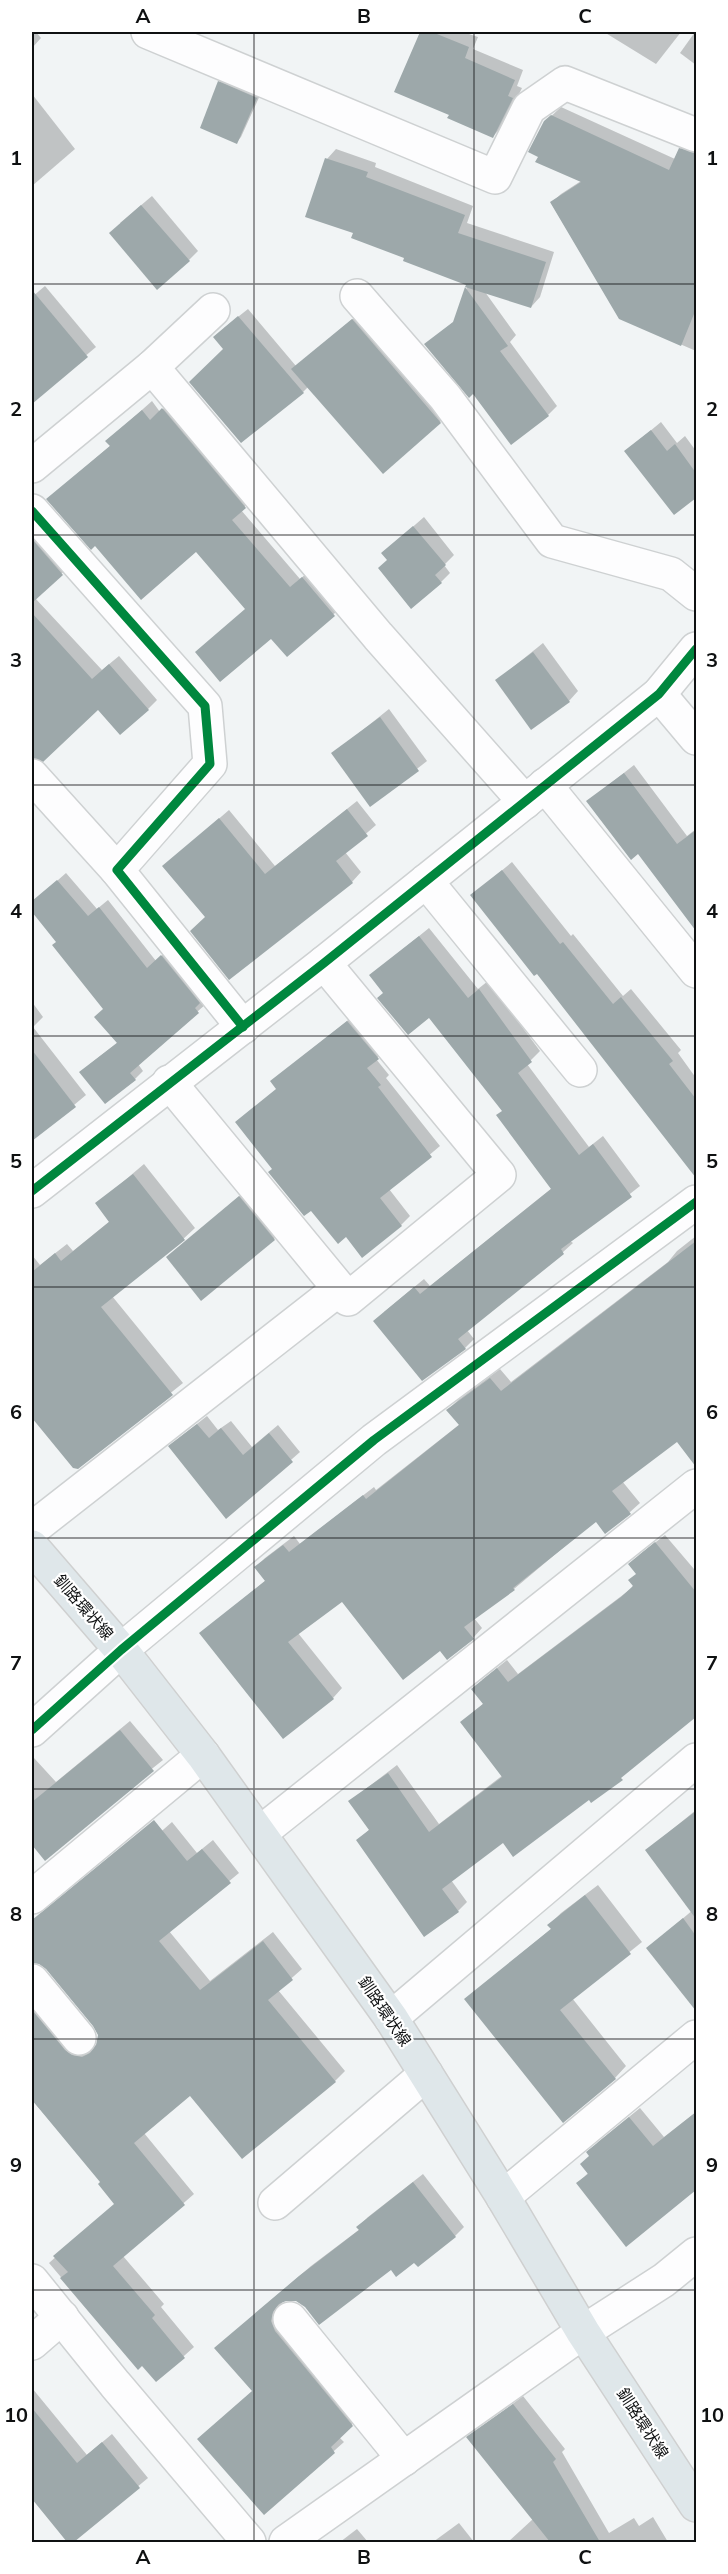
<svg xmlns="http://www.w3.org/2000/svg" width="728" height="2574" font-family="Mulish,'Noto Sans JP',sans-serif">
<style>
.shadow{fill:#0003}
.building{fill:#9da8aa}
.lines{fill:none;stroke-linecap:round;stroke-linejoin:round}
.minor-casing{stroke:#ced1d2;stroke-width:36}
.major-casing{stroke:#cfd0d0;stroke-width:36}
.minor{stroke:#fdfdfe;stroke-width:33}
.major{stroke:#dfe7ea;stroke-width:33}
.cycleway-casing{stroke:#fff;stroke-width:13}
.cycleway{stroke:#00873e;stroke-width:9}
.grid{fill:none;stroke:#0f1112;stroke-width:1.5;stroke-opacity:0.55}
.labels{text-anchor:middle;stroke-width:4.5;stroke-linejoin:round;paint-order:stroke}
.street-label{font-size:16px;fill:#0f1112;stroke:#fff}
.neatline{fill:none;stroke:#0f1112;stroke-width:2}
.grid-label{font-size:20px;text-anchor:middle;font-weight:bold;fill:#0f1112}
</style>
<rect width="100%" height="100%" fill="#f1f4f5"/>
<!-- shadow -->
<g class="shadow">
<polygon points="32,32 36,32 41,38 32,48"/>
<polygon points="421,32 463,32 478,37 473,49 523,70 517,86 522,88 503,126 493,136 451,114 396,91"/>
<polygon points="604,32 681,32 656,64"/>
<polygon points="695,32 696,32 696,65 680,53"/>
<polygon points="224,78 261,93 241,137 237,142 219,82"/>
<polygon points="32,94 75,149 32,186"/>
<polygon points="561,107 675,159 680,149 689,140 696,144 696,351 620,318 551,203 561,194 581,181 545,122"/>
<polygon points="336,149 376,163 375,167 473,206 467,223 554,252 540,297 531,307 485,292 516,335 510,342 557,406 548,415 473,392 426,344 456,320 468,284 355,232 327,159"/>
<polygon points="152,196 198,251 189,260 120,223"/>
<polygon points="45,286 96,347 32,401 32,297"/>
<polygon points="248,309 296,366 362,311 449,412 440,422 308,387 303,392 224,328"/>
<polygon points="172,400 254,498 241,510 300,579 312,569 344,605 287,655 197,550 63,486 111,445 107,441 152,401 160,412"/>
<polygon points="661,422 677,443 685,436 696,451 696,496 674,513 626,451"/>
<polygon points="424,517 454,555 444,565 450,573 441,582 388,559 383,553"/>
<polygon points="32,529 72,564 35,598 102,670 119,656 157,700 148,709 98,708 45,758 32,744"/>
<polygon points="543,643 578,691 569,701 497,680"/>
<polygon points="389,709 427,761 371,805 333,754"/>
<polygon points="634,765 687,836 696,829 696,928 638,852 588,801"/>
<polygon points="357,801 376,825 345,852 361,872 352,882 206,917 164,866 229,810 275,866"/>
<polygon points="512,862 571,936 573,934 623,996 631,989 681,1050 678,1053 696,1078 696,1152 685,1161 537,972 472,895"/>
<polygon points="66,873 97,909 108,900 156,961 170,948 206,1004 138,1064 143,1071 135,1079 90,1064 118,1042 104,1009 58,942 32,909 32,903"/>
<polygon points="429,928 478,989 488,981 540,1051 527,1064 589,1147 603,1136 640,1186 570,1241 573,1243 563,1252 467,1330 474,1339 465,1348 384,1312 424,1279 430,1286 552,1188 504,1110 429,1016 385,992 371,975"/>
<polygon points="32,1002 43,1017 33,1027 86,1095 32,1140"/>
<polygon points="357,1013 387,1048 376,1059 389,1075 386,1078 440,1146 389,1189 410,1216 401,1225 346,1235 311,1208 274,1169 277,1088 272,1081"/>
<polygon points="144,1164 195,1228 181,1241 112,1296 183,1383 77,1468 32,1416 32,1255 40,1265 67,1244 73,1251 110,1221 97,1204"/>
<polygon points="249,1188 283,1229 274,1239 168,1257"/>
<polygon points="696,1236 696,1439 684,1448 677,1439 622,1481 640,1503 630,1512 606,1532 596,1520 514,1589 474,1618 482,1628 473,1638 441,1649 343,1599 298,1633 342,1688 333,1698 201,1633 266,1580 256,1567 265,1558 294,1536 300,1544 374,1487 376,1490 460,1424 448,1410 458,1400 500,1369 511,1382 668,1262 677,1251"/>
<polygon points="207,1416 218,1430 231,1421 252,1447 278,1425 300,1452 226,1517 179,1438"/>
<polygon points="665,1535 694,1569 696,1568 696,1715 591,1801 589,1798 503,1841 451,1880 467,1902 458,1911 358,1840 370,1829 350,1801 397,1765 439,1824 503,1775 462,1722 484,1703 482,1680 507,1660 518,1674 632,1588 637,1573 639,1555"/>
<polygon points="130,1721 163,1760 42,1856 32,1843 32,1760 34,1758 56,1782"/>
<polygon points="696,1810 696,1896 687,1904 647,1850"/>
<polygon points="172,1822 197,1853 213,1840 239,1873 169,1931 210,1981 273,1932 302,1969 278,1990 345,2071 335,2081 191,2094 144,2133 194,2194 123,2256 164,2304 161,2307 194,2347 157,2380 143,2364 138,2368 49,2263 116,2203 102,2181 32,2100 32,2003 83,2046 98,2045 99,2034 52,1927"/>
<polygon points="598,1885 642,1942 572,1998 626,2066 615,2078 466,1999 552,1928 549,1925 561,1913"/>
<polygon points="694,1909 696,1913 696,2009 648,1948"/>
<polygon points="640,2108 664,2137 696,2112 696,2188 626,2244 578,2183 589,2172 590,2155 598,2142"/>
<polygon points="423,2174 464,2227 455,2236 414,2261 391,2268 306,2306 297,2300 282,2301 280,2311 361,2416 339,2437 344,2442 271,2507 253,2390 226,2339 311,2266 360,2229 358,2227 368,2217"/>
<polygon points="32,2388 87,2455 112,2434 148,2478 71,2542 34,2500 40,2494 32,2483"/>
<polygon points="523,2396 565,2449 562,2452 609,2533 634,2518 639,2526 653,2517 668,2542 508,2542 533,2519 468,2438"/>
<polygon points="459,2523 474,2542 433,2542"/>
<polygon points="357,2529 368,2542 340,2542"/>
</g>
<!-- building -->
<g class="building">
<polygon points="420,32 432,32 469,47 465,58 515,80 508,96 513,98 493,138 447,118 449,115 394,92"/>
<polygon points="218,81 257,98 237,144 200,128"/>
<polygon points="551,115 669,170 679,148 696,153 696,309 681,346 619,319 550,202 581,182 535,162 538,157 528,152 544,121"/>
<polygon points="325,158 368,172 366,177 465,215 458,233 546,262 531,308 465,287 466,285 403,261 404,258 351,238 353,233 305,217"/>
<polygon points="141,205 190,261 157,290 109,233"/>
<polygon points="465,287 508,346 500,351 549,416 511,445 473,394 469,398 424,344 453,322"/>
<polygon points="32,290 88,357 32,404"/>
<polygon points="238,316 304,393 241,443 189,382 223,349 213,337"/>
<polygon points="352,319 441,423 383,474 291,369"/>
<polygon points="162,408 246,508 232,520 290,587 302,577 335,616 287,657 271,639 220,682 195,652 245,609 196,552 141,600 95,546 91,550 46,499 110,446 105,441 142,410 150,420"/>
<polygon points="651,430 667,451 675,444 696,473 696,498 674,515 624,451"/>
<polygon points="413,526 446,565 435,575 442,583 411,609 378,568 387,560 381,553"/>
<polygon points="32,539 63,575 32,603"/>
<polygon points="32,613 92,679 109,664 149,710 120,735 98,710 43,762 32,758"/>
<polygon points="533,652 570,702 531,730 495,680"/>
<polygon points="380,717 419,771 370,807 331,753"/>
<polygon points="624,773 677,844 696,830 696,931 638,854 631,860 586,801"/>
<polygon points="347,809 368,836 336,861 353,883 229,980 190,931 205,917 162,866 219,818 265,874"/>
<polygon points="502,870 560,944 563,942 613,1004 621,997 673,1061 669,1064 696,1099 696,1178 537,974 534,976 470,895"/>
<polygon points="57,880 88,916 99,907 147,968 161,955 200,1003 195,1008 199,1013 130,1073 136,1080 105,1104 79,1072 117,1043 94,1017 103,1009 52,945 56,942 32,912 32,901"/>
<polygon points="419,936 468,998 479,989 532,1062 518,1073 579,1155 593,1144 632,1197 561,1249 564,1254 458,1339 466,1349 422,1381 373,1321 414,1287 420,1294 551,1189 496,1115 502,1111 429,1018 408,1035 377,998 383,993 369,975"/>
<polygon points="347,1021 379,1059 367,1068 381,1085 378,1087 432,1157 380,1198 402,1226 362,1258 346,1237 338,1244 311,1211 304,1216 268,1172 272,1169 235,1122 276,1089 270,1081"/>
<polygon points="32,1050 76,1107 32,1141"/>
<polygon points="133,1174 185,1240 101,1307 173,1395 78,1469 73,1468 32,1418 32,1272 55,1253 61,1261 109,1222 95,1203"/>
<polygon points="239,1196 275,1240 201,1301 166,1257"/>
<polygon points="696,1241 696,1467 677,1442 612,1491 631,1514 605,1534 596,1522 513,1588 515,1590 464,1627 474,1639 447,1660 440,1651 403,1680 342,1602 288,1642 334,1699 283,1739 199,1633 265,1581 254,1567 283,1545 289,1552 363,1495 366,1499 459,1425 446,1410 490,1378 501,1391"/>
<polygon points="197,1424 209,1438 221,1428 243,1455 269,1433 293,1462 226,1519 168,1446"/>
<polygon points="655,1542 696,1592 696,1717 621,1778 623,1780 591,1803 589,1800 513,1857 503,1843 442,1889 459,1912 424,1937 356,1840 369,1830 348,1801 388,1773 429,1832 502,1777 460,1722 483,1704 471,1689 497,1668 508,1682 621,1597 633,1586 628,1580 636,1574 628,1564"/>
<polygon points="120,1730 154,1771 45,1861 32,1845 32,1802"/>
<polygon points="696,1811 696,1919 645,1850"/>
<polygon points="154,1820 187,1861 202,1849 231,1883 159,1941 200,1990 263,1941 293,1980 268,2000 336,2082 242,2159 190,2096 134,2143 185,2205 113,2266 155,2315 152,2318 185,2358 156,2382 142,2366 138,2370 60,2278 68,2272 53,2256 114,2204 98,2184 100,2182 32,2100 32,2010 65,2050 72,2055 82,2057 90,2053 96,2045 98,2035 93,2026 46,1969 39,1964 32,1963 32,1920"/>
<polygon points="585,1895 631,1954 560,2010 616,2079 563,2123 464,1999 551,1929 547,1925"/>
<polygon points="683,1918 696,1936 696,2011 646,1948"/>
<polygon points="696,2112 696,2190 626,2247 576,2183 588,2174 580,2164 589,2156 586,2152 629,2117 653,2146"/>
<polygon points="413,2182 456,2237 418,2267 414,2263 396,2277 391,2270 319,2325 305,2307 296,2301 286,2301 279,2304 273,2312 271,2321 275,2331 353,2426 331,2447 335,2453 264,2515 197,2439 252,2391 214,2348 299,2276 359,2230 356,2227"/>
<polygon points="513,2404 556,2459 553,2462 600,2542 550,2542 466,2437"/>
<polygon points="32,2408 77,2463 102,2442 140,2488 74,2542 67,2542 32,2499"/>
</g>
<g class="lines">
<!-- minor casing -->
<g class="minor-casing">
<g id="minor">
<polyline points="148,32 495,177 529,108 565,83 696,135"/>
<polyline points="357,296 445,397 552,541 671,574 696,594"/>
<polyline points="152,367 378,636 525,802"/>
<polyline points="32,466 152,367 213,310"/>
<polyline points="32,511 205,706 210,764 117,870 243,1027"/>
<polyline points="659,694 696,738"/>
<polyline points="32,776 117,870"/>
<polyline points="545,785 696,971"/>
<polyline points="426,881 580,1070"/>
<polyline points="169,1082 348,1299 499,1175 324,963"/>
<polyline points="32,1191 324,963 659,694 696,649"/>
<polyline points="32,1529 339,1289"/>
<polyline points="32,1730 121,1650 374,1440 696,1202"/>
<polyline points="260,1833 696,1486"/>
<polyline points="32,1897 203,1755"/>
<polyline points="32,1981 79,2038"/>
<polyline points="391,2018 696,1760"/>
<polyline points="503,2197 696,2037"/>
<polyline points="275,2203 426,2074"/>
<polyline points="32,2281 115,2384 249,2542"/>
<polyline points="290,2319 404,2459"/>
<polyline points="32,2343 62,2317"/>
<polyline points="286,2542 583,2332 664,2280 696,2254"/>
</g>
</g>
<!-- major casing -->
<g class="major-casing">
<polyline id="major" points="32,1547 121,1650 203,1755 391,2018 503,2197 583,2332 696,2505"/>
</g>
<!-- minor -->
<use href="#minor" class="minor"/>
<!-- major -->
<use href="#major" class="major"/>
<!-- cycleway casing -->
<g class="cycleway-casing">
<g id="cycleway">
<polyline points="32,511 205,706 210,764 117,870 243,1027"/>
<polyline points="32,1191 324,963 659,694 696,649"/>
<polyline points="32,1730 121,1650 374,1440 696,1202"/>
</g>
</g>
<!-- cycleway -->
<use href="#cycleway" class="cycleway"/>
</g>
<!-- grid -->
<path class="grid" d="M 254,32 L 254,2542M 474,32 L 474,2542M 32,284 L 696,284M 32,535 L 696,535M 32,785 L 696,785M 32,1036 L 696,1036M 32,1287 L 696,1287M 32,1538 L 696,1538M 32,1789 L 696,1789M 32,2039 L 696,2039M 32,2290 L 696,2290"/>
<g class="labels">
<!-- street labels -->
<g class="street-label">
<text transform="translate(84 1607) rotate(49)" y="6">釧路環状線</text>
<text transform="translate(385 2011) rotate(56)" y="6">釧路環状線</text>
<text transform="translate(643 2423) rotate(57)" y="6">釧路環状線</text>
</g>
</g>
<!-- border -->
<rect width="728" height="2574" fill="none" stroke="#ffffff" stroke-width="66"/>
<rect x="33" y="33" width="662" height="2508" class="neatline"/>
<g class="grid-label">
<text x="143" y="23">A</text>
<text x="364" y="23">B</text>
<text x="585" y="23">C</text>
<text x="16" y="165">1</text>
<text x="712" y="165">1</text>
<text x="16" y="416">2</text>
<text x="712" y="416">2</text>
<text x="16" y="667">3</text>
<text x="712" y="667">3</text>
<text x="16" y="918">4</text>
<text x="712" y="918">4</text>
<text x="16" y="1168">5</text>
<text x="712" y="1168">5</text>
<text x="16" y="1419">6</text>
<text x="712" y="1419">6</text>
<text x="16" y="1670">7</text>
<text x="712" y="1670">7</text>
<text x="16" y="1921">8</text>
<text x="712" y="1921">8</text>
<text x="16" y="2172">9</text>
<text x="712" y="2172">9</text>
<text x="16" y="2422">10</text>
<text x="712" y="2422">10</text>
<text x="143" y="2564">A</text>
<text x="364" y="2564">B</text>
<text x="585" y="2564">C</text>
</g>
</svg>
